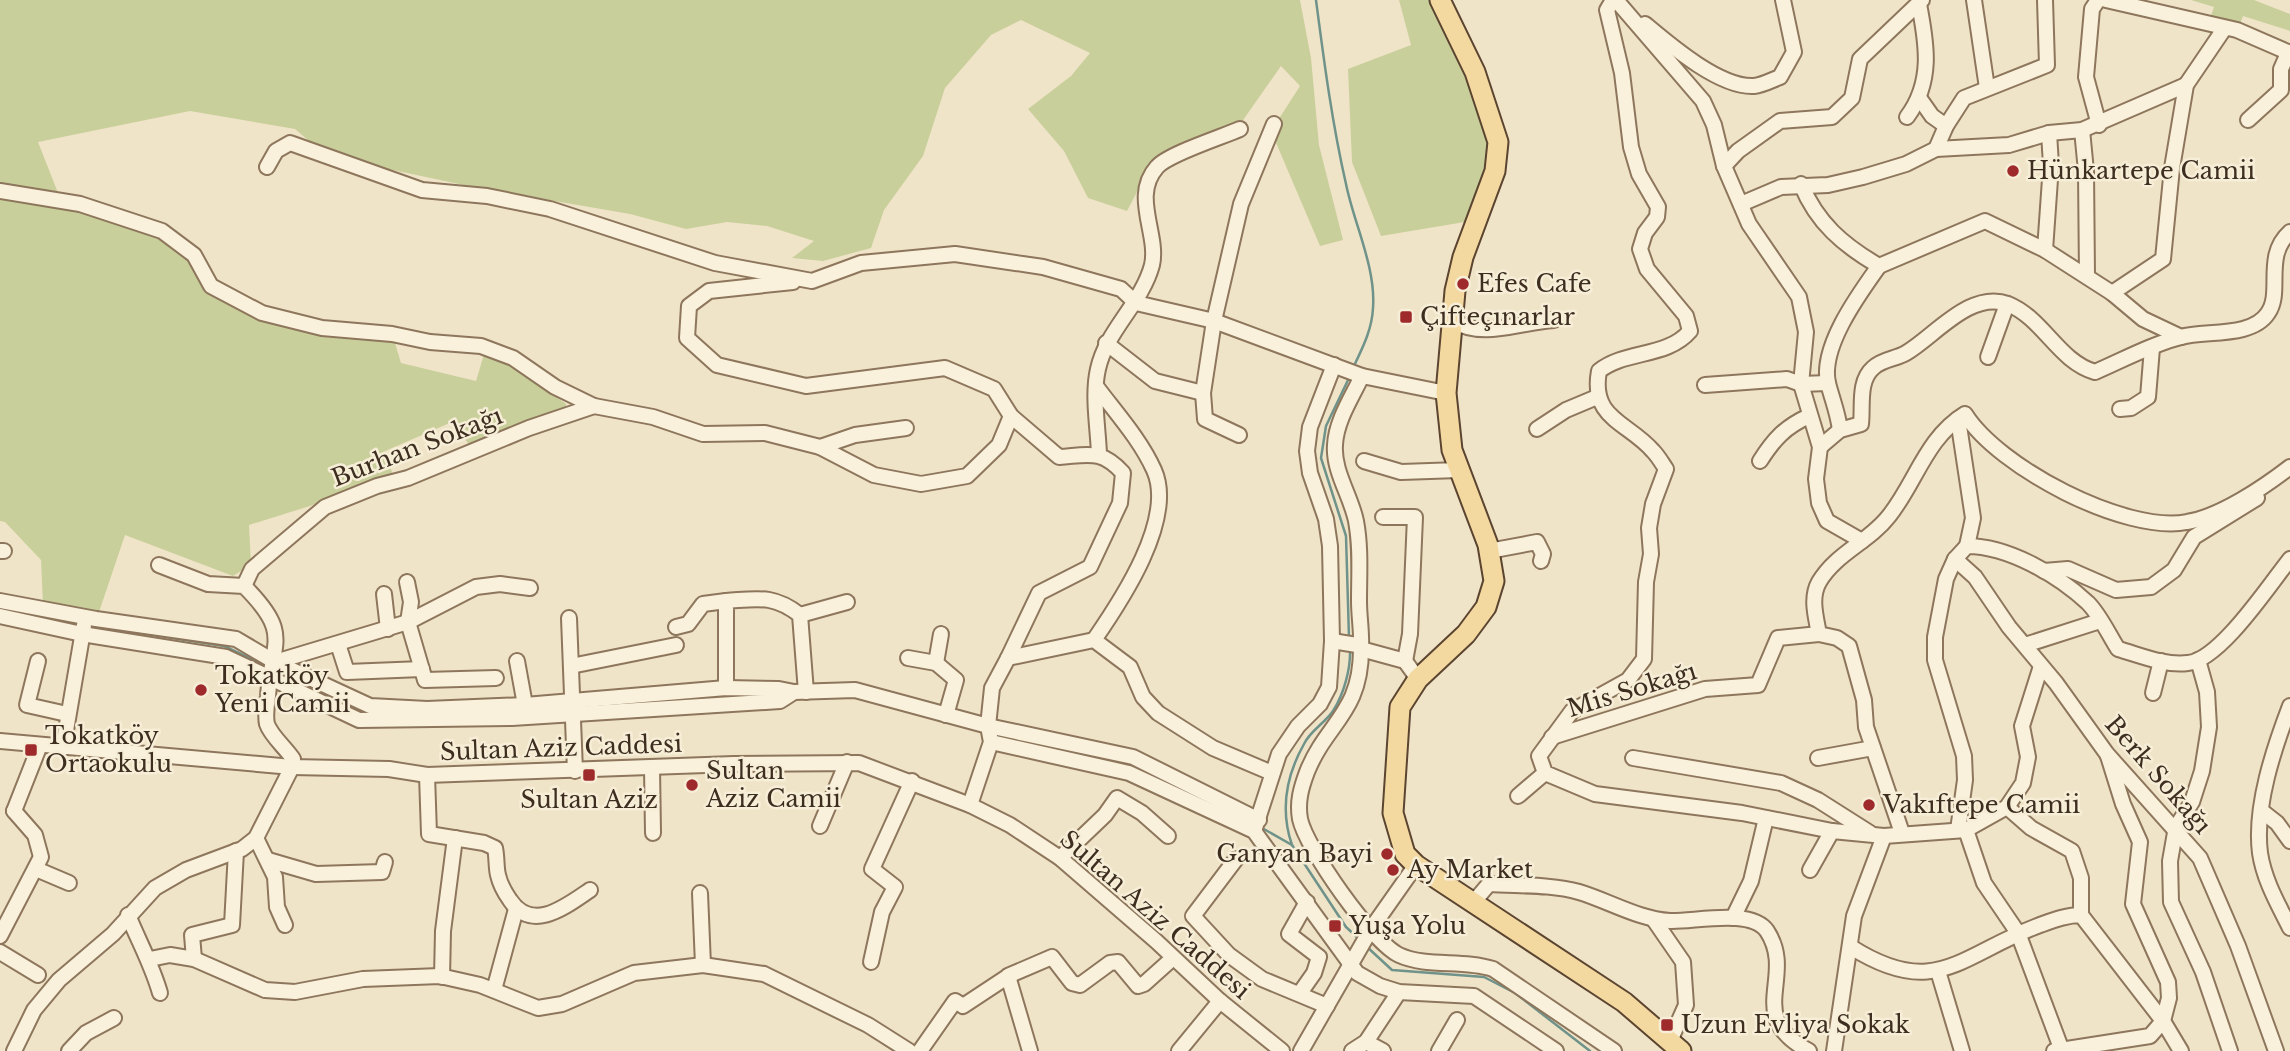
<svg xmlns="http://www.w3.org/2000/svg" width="2290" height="1051" font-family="'Libre Baskerville',serif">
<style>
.green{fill:#c9cf9b}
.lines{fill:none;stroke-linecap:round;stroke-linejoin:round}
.stream{stroke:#6f938a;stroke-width:2.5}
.minor-casing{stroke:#8d765c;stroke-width:18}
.major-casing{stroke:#5b4430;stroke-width:23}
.minor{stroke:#faf1dc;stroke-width:14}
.major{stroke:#f3d9a0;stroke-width:19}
.poi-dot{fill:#9e2a2b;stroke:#f7eed8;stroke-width:2.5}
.labels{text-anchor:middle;stroke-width:5;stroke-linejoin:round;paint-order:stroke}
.poi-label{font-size:24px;fill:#3d2e20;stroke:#f7eed8;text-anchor:start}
.street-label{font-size:24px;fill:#3d2e20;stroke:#f7eed8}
</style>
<rect width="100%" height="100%" fill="#f0e4c8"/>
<!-- green -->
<g class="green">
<polygon points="0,0 1300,0 1311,58 1319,145 1343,240 1320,246 1271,131 1300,86 1281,66 1241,123 1155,158 1127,211 1088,198 1064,151 1028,109 1071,76 1090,53 1021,20 991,35 945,88 923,156 884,210 871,248 823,261 792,258 814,241 767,226 727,222 686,229 630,214 473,187 327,156 295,129 190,111 38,142 62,203 171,234 234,300 394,340 401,363 476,381 485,351 504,359 566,404 566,415 474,451 452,422 383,452 393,474 310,506 249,525 251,565 233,576 125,535 98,615 43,605 41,560 5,522 0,521"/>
<polygon points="1399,0 1432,0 1491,129 1492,166 1471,221 1381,236 1352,162 1348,69 1411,45"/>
<polygon points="2191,0 2254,0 2290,14 2290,31 2243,16 2239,27 2210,19 2214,7"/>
</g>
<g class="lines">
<!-- stream -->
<g class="stream">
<path d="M 1316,0 C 1324,61 1332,123 1346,184 C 1354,224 1376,267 1373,308 C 1372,330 1362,349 1353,368"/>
<polyline points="1349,378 1326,426 1321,458 1346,536 1349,638"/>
<polyline points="0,608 14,612"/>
<polyline points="34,616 79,623"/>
<polyline points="89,625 224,646 266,666"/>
<polyline points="278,671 367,712"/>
<polyline points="699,697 748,695"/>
<polyline points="1262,828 1292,845 1346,927 1359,939"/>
<path d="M 1292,845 C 1280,810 1286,776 1304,744 C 1310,731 1325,723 1333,711 C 1344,694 1351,668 1350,648"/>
<polyline points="1366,946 1392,970 1484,977 1515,993 1590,1051"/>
</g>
<!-- minor casing -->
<g class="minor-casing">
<g id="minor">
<path d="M 1613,0 L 1607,10 L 1622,73 L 1631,147 L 1639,174 L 1658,207 L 1657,217 L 1645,233 L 1640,249 L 1647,269 L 1686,316 L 1690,331 C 1667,358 1625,350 1599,371 C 1590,419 1628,422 1653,451 C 1658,456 1662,463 1666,469 L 1653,504 L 1649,528 L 1651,554 L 1646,582 L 1644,659 L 1628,680 L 1572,711 L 1539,756 L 1545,773 L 1595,794 L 1742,813 L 1832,831 L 1884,836 L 1966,830 L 2007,807 L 2023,783 L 2028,757 L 2022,726 L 2041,666"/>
<polyline points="1616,0 1703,101 1714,125 1724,166 1749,224 1799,297 1806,332 1801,384 1820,447 1816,479 1819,503 1827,521 1862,541"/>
<polyline points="1974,0 1987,88"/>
<polyline points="2098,0 2092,9 2086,77 2099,125"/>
<polyline points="2106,0 2237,30 2290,53"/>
<path d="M 1645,24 C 1670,45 1720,88 1754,86 C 1763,85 1772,80 1780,77 L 1794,52 L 1783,0"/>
<polyline points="1920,99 1932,116 1946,126"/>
<path d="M 1907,117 C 1933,82 1927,45 1919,4"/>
<polyline points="2248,120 2281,90 2281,69 2288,53"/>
<polyline points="2082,130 2086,171 2087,276"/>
<polyline points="1936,149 2009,145 2049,133 2082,130 2186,85"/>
<polyline points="1724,166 1738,151 1780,121 1832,117 1852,98 1860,59 1922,0"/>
<polyline points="267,167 276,151 290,143 422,190 487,196 550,209 715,263 812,281 861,263 955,254 1043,267 1121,289 1136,303 1214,321 1362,376 1446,393"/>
<path d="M 1801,184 C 1817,223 1843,245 1879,266 L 1985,221 L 2045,250 L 2112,293 L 2143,319 L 2181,337"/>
<polyline points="0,191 80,204 162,231 194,255 211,286 262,313 322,328 392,334 430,342 481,346 513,358 555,387 594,406 653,417 703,434 765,433 820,447 874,475 921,484 967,476 999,445 1011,416"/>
<polyline points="1741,204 1781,187 1828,185 1863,177 1906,164 1936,149 1946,126 1964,98 2047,65 2045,0"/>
<polyline points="2045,250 2051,165 2049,133"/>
<path d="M 793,282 L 709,291 L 689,306 L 687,338 L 717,365 L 806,386 L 945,368 L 994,389 L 1011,416 L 1059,457 C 1089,455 1101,449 1123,473 L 1120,503 L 1090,567 L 1039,593 L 1008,658"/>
<polyline points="2112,293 2163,259 2172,168 2186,85 2224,29"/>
<path d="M 1451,320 C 1484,340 1518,322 1554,320"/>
<polyline points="1106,343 1155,381 1203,393"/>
<polyline points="1988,357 2007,304"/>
<path d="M 1362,376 C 1352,397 1336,421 1335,445 C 1333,471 1351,496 1356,521 C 1361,548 1359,574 1359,601 C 1359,617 1362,633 1361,649 C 1361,713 1327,722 1307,772 C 1301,788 1297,802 1300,819 C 1306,848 1372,942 1399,955 C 1427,968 1463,959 1493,969 L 1614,1051"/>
<polyline points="1705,385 1787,379 1801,384 1828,383"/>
<polyline points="2120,409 2131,408 2148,397 2152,348"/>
<polyline points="1958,419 1973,518 1967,546"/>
<polyline points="1537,429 1566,410 1597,397"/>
<path d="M 1840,430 C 1838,413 1832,399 1828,383 C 1820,347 1859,294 1879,266"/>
<polyline points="1239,435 1205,419 1203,393 1214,321 1241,204 1274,124"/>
<polyline points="820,447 855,435 906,428"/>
<path d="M 1820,447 L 1840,430 L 1861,424 C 1863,406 1858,381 1873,368 C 1882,359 1896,359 1906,353 C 1935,336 1970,290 2008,304 C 2044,319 2058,361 2095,372 C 2123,360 2152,344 2181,337 C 2205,330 2252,338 2268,313 C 2283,292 2263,256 2290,232"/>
<path d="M 1099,454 C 1098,427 1092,395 1098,369 C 1106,331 1142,303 1152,265 C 1159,234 1131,196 1157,167 C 1168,154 1222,137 1240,129"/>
<polyline points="1364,461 1401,472 1459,470"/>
<path d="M 1760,461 C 1774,439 1785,427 1809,416"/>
<polyline points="1383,517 1415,517 1410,634 1405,661"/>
<polyline points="0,551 4,551"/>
<polyline points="1489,551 1537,542 1543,554 1541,561"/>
<polyline points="1955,559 1975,577 2009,627 2056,683 2107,754 2200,858 2238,946 2276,1051"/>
<polyline points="2044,571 2068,569 2116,590 2151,587 2174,570 2194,537 2257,498"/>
<polyline points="407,582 411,602 408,622 425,680 496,678"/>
<polyline points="244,586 252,569 325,507 377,486 408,478 529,428 594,406"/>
<polyline points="384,594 388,629"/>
<polyline points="0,601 96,619 236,639 275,662 370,706 427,709 525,705 726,688 779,689 794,692 855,690 988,726 1133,757 1259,820"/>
<polyline points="800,615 847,602"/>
<polyline points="0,616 82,634 226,657 359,720 512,718 780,701 794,692"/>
<polyline points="569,618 575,771"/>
<polyline points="676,627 688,624 703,604 726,601"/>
<path d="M 1094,640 C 1121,601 1176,519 1154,470 C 1140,439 1116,413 1096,386"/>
<polyline points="1332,641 1357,645 1361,649 1405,661 1418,679"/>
<polyline points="338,644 347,672 422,669"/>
<polyline points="2025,645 2100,621"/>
<polyline points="908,658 936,663 956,680 946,715"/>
<polyline points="2198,660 2207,692 2209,727 2202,771 2192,802 2176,827 2170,861 2171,902 2203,972 2230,1051"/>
<polyline points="38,661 27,705 67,714"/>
<polyline points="517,661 525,705"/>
<polyline points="275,662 408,622 476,587 500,584 530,588"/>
<polyline points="936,663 941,634"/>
<polyline points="571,666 676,645"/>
<path d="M 726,688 L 726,601 C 757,599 773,594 800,615 L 806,692"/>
<polyline points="2153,693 2161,661"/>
<path d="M 2290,706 C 2274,748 2254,807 2260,853 C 2264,880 2278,904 2290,928"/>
<polyline points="1552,737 1705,689 1758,685 1778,638 1819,634"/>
<polyline points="0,741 292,767 389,769 427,775 734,764 859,763 970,805 1010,825 1060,858 1156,941 1220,1001 1282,1051"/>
<polyline points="991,742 1129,773 1254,831 1357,973 1380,986 1399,992 1474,996 1556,1051"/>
<polyline points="63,748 84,625"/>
<polyline points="1633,758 1781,783 1818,800 1870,833"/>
<polyline points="1818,758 1873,748"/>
<polyline points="652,768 653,833"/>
<path d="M 427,775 L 429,834 L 484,843 L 495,848 C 497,857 496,867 498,875 C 500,884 505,893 510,900 C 532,933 565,907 590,890"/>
<polyline points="1518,796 1545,773"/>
<polyline points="970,805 991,742 988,726 992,688 1008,658 1094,640 1130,667 1143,697 1158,713 1213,748 1272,773"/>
<polyline points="2007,807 2031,828 2072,851 2081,878 2081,915"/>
<polyline points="14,811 40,745"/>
<polyline points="2263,812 2277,823 2290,841"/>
<polyline points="820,826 847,762"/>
<polyline points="1255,828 1279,754 1298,726 1320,704 1329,687 1332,641 1330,546 1326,519 1310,473 1307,451 1310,427 1334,365"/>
<path d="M 1958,830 L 1965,780 L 1964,756 L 1935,660 L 1935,637 L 1946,579 L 1955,559 L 1967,546 C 2008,546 2058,575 2088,603 C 2100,615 2109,635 2118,649 C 2140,655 2164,666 2188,663 C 2220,660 2270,584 2290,559"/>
<polyline points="1966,830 1984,883 2018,933 2061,1048"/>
<path d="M 1902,833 L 1866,727 L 1864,700 L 1849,646 L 1837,638 L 1819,634 C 1816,617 1810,598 1819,582 C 1836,553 1869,542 1889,516 C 1916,482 1926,438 1965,414 C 1998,467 2125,534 2187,522 C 2220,517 2264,487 2290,467"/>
<polyline points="256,838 275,877 277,907 285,925"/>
<polyline points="1060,858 1105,815 1117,798 1142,813 1168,836"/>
<polyline points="1236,859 1193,916 1229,955 1262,979 1327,1006"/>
<polyline points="268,860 316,874 382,872 385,862"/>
<polyline points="36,869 69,883"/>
<polyline points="1810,870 1832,831"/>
<polyline points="700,893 703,965"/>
<path d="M 1472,904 L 1489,884 C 1517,886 1551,884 1579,892 C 1609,901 1638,919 1670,921 C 1694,922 1751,908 1767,931 C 1797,977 1743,1016 1809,1051"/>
<path d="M 128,915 C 139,942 152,965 160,993"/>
<polyline points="1733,918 1751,881 1766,818"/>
<polyline points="1654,920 1683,962 1686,1005 1670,1041"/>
<polyline points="0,936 41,857 35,835 14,811"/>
<path d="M 1851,947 C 1936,1001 1961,954 2040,925 C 2054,920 2067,915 2081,915 L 2163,1021 L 2181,1051"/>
<polyline points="0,952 38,975"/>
<polyline points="150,959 170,955 194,959 265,990 295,992 363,979 440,976 480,985 538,1008 562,1004 634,973 703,965 764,974 868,1025 909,1051"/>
<polyline points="194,959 192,935 232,925 236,851"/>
<polyline points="871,962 882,912 895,887 872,869 912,781"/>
<polyline points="1938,971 1962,1051"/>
<polyline points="1008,976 1030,1051"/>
<polyline points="442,977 443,931 455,838"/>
<polyline points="494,990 516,909"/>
<polyline points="1300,993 1314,973 1319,957 1289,934 1307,902"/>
<polyline points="1366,1042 1383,1051"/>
<path d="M 14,1051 L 34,1010 L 59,980 L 113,934 L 155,888 L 186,870 L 242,849 L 256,838 L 292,767 L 293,759 C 286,748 271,736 267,724 C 265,716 267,704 268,696 C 272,640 292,634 244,586 L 208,584 L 159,565"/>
<polyline points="69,1051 86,1033 114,1018"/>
<polyline points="920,1051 955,1001 963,1006 1010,975 1052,957 1072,983 1080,985 1110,963 1118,962 1138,986 1144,984 1173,958"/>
<polyline points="1179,1051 1220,1001"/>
<polyline points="1301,1051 1371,929 1416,865"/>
<polyline points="1352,1051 1366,1042 1399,992"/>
<polyline points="1439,1051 1457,1020"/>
<polyline points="1834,1051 1854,916 1884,836"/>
<polyline points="2054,1051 2150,1036 2163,1021 2169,998 2168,982 2133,904 2140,842 2123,804 2108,756"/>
</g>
</g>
<!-- major casing -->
<g class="major-casing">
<polyline id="major" points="1440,0 1475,72 1498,142 1495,171 1463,257 1455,291 1446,393 1452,450 1488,545 1494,581 1486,607 1466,634 1418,679 1400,707 1393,813 1405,854 1416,865 1624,1002 1681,1051"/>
</g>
<!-- minor -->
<use href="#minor" class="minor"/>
<!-- major -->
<use href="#major" class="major"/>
</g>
<!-- markers -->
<g class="poi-dot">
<circle cx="2013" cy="171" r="7"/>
<circle cx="1463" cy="284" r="7"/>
<rect x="1399" y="310" width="14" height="14" rx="3.5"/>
<circle cx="201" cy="690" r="7"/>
<rect x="24" y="743" width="14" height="14" rx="3.5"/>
<rect x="582" y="768" width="14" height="14" rx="3.5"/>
<circle cx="692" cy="785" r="7"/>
<circle cx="1869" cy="805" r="7"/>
<circle cx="1387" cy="854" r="7"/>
<circle cx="1393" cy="870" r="7"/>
<rect x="1328" y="919" width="14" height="14" rx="3.5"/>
<rect x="1660" y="1018" width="14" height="14" rx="3.5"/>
</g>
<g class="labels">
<!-- poi labels -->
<g class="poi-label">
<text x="2027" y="179">Hünkartepe Camii</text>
<text x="1477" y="292">Efes Cafe</text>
<text x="1420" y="325">Çifteçınarlar</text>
<text x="215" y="684">Tokatköy<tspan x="215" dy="28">Yeni Camii</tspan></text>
<text x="45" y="744">Tokatköy<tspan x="45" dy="28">Ortaokulu</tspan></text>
<text x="706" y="779">Sultan<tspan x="706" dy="28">Aziz Camii</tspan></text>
<text x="589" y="808" text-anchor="middle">Sultan Aziz</text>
<text x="1883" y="813">Vakıftepe Camii</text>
<text x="1373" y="862" text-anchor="end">Ganyan Bayi</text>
<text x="1407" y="878">Ay Market</text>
<text x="1349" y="934">Yuşa Yolu</text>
<text x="1681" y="1033">Uzun Evliya Sokak</text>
</g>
<!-- street labels -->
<g class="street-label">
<text transform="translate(417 447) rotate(-21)" y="8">Burhan Sokağı</text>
<text transform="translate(1632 690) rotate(-17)" y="8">Mis Sokağı</text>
<text transform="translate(561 748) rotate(-2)" y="8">Sultan Aziz Caddesi</text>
<text transform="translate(2158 775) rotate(49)" y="8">Berk Sokağı</text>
<text transform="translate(1155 915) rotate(41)" y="8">Sultan Aziz Caddesi</text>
</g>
</g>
</svg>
